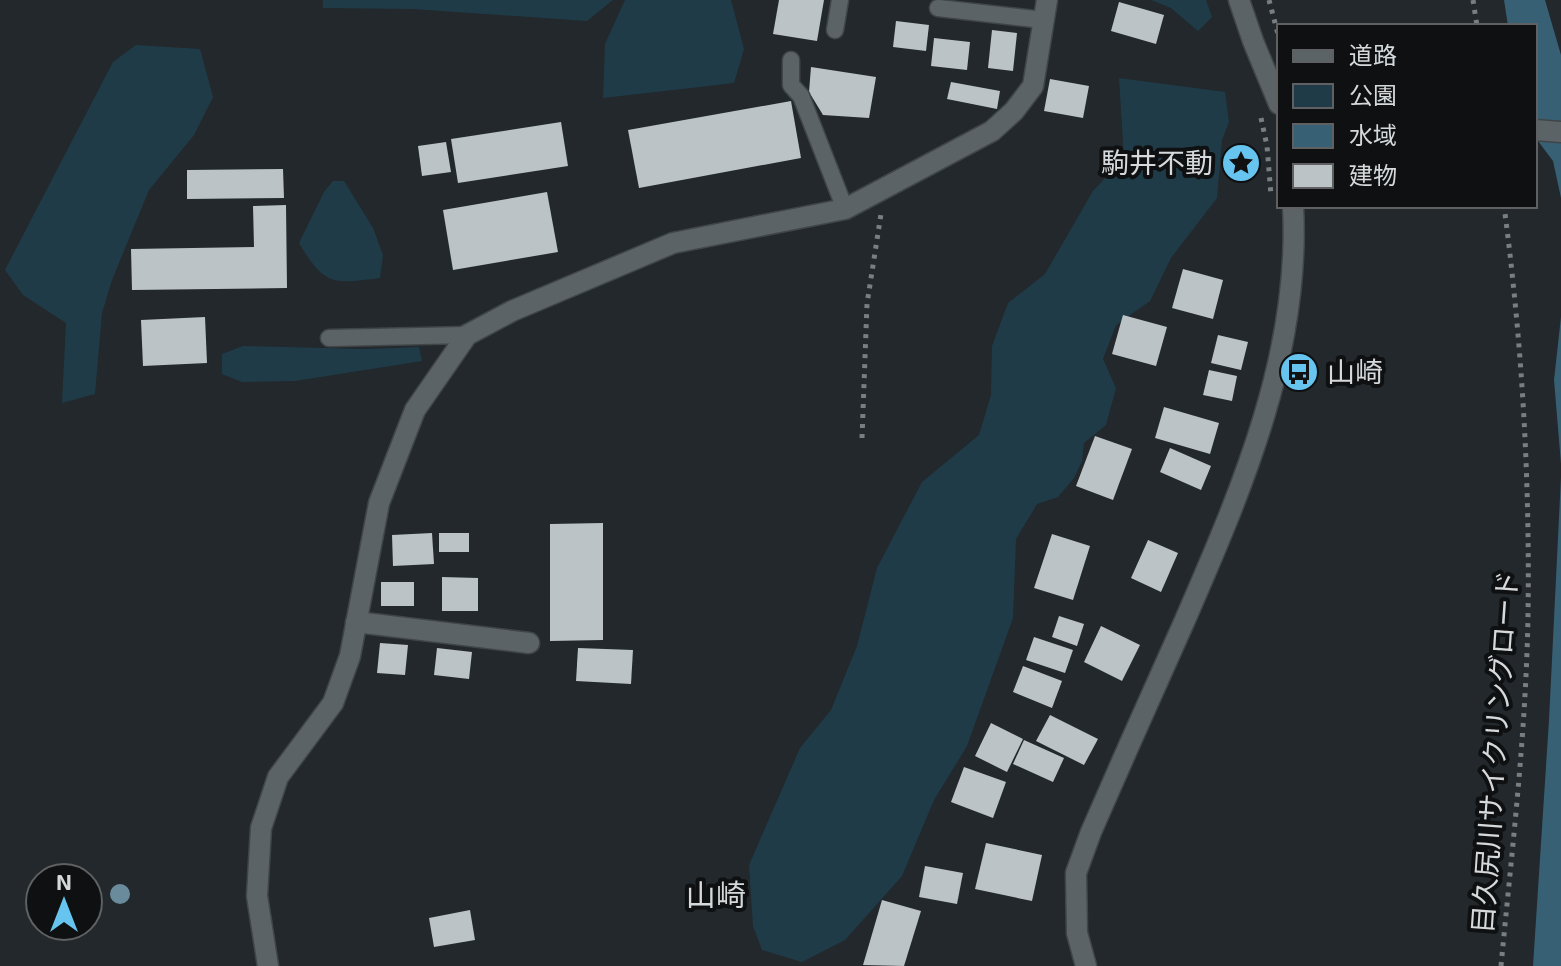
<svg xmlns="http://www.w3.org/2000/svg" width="1561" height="966" font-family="'Exo 2','Noto Sans JP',sans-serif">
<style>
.green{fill:#203b48}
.water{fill:#376074}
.building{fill:#bbc3c7}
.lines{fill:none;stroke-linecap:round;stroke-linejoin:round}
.service-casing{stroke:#404548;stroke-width:19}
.minor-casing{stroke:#404548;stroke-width:23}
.tertiary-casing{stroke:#404548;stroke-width:23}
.path{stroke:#797e80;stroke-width:5;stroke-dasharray:4 6;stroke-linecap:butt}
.service{stroke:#5c6367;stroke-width:16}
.minor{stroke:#5c6367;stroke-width:20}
.tertiary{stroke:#5c6367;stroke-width:20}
.tree{fill:#6a8b9c}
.labels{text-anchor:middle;stroke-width:8;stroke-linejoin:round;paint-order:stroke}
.poi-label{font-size:28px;fill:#d5d9db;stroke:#0e1012;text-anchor:end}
.street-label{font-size:28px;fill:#d5d9db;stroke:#0e1012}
.neighbourhood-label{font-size:30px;fill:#d5d9db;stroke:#0e1012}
</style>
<rect width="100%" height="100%" fill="#22282b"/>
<!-- green -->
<g class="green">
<polygon points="323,0 613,0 587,21 413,9 323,8"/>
<polygon points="625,0 731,0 744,49 734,83 603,98 605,44"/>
<polygon points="1151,0 1206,0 1212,17 1198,31 1171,8"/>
<polygon points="136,45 200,49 213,97 194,135 149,190 112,280 102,313 95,394 62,403 66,323 23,295 5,270 113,62"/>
<polygon points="1119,78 1225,92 1229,122 1222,140 1217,198 1171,258 1150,301 1116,325 1103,359 1116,388 1106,425 1084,443 1082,461 1074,478 1058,497 1037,504 1016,539 1013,618 967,746 934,800 902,876 845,940 802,962 762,950 753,926 749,865 800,748 831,710 857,646 877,568 922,482 979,435 991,395 992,346 1008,303 1045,274 1093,191 1124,158"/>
<path d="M 333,181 L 344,181 L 373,228 L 383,255 L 380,278 C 332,284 325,286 299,243 L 324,192 Z"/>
<polygon points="243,346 365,349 419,347 422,361 295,381 242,382 222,374 222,354"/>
</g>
<!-- water -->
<g class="water">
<polygon points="1504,0 1545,0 1561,55 1561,198 1553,161 1535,137 1535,26 1508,26"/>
<polygon points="1561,317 1561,464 1554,380"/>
<polygon points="1561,477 1561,966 1533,966 1549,720"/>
</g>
<!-- building -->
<g class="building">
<polygon points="779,0 824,0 817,41 773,34"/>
<polygon points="1119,2 1164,15 1156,44 1111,31"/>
<polygon points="896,21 929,25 926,51 893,47"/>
<polygon points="992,30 1017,33 1013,71 988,68"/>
<polygon points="934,38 970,42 967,70 931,66"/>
<polygon points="811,67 876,77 869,118 823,115 809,92"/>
<polygon points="1050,79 1089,86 1083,118 1044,111"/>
<polygon points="951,82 1000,91 997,109 947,99"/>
<polygon points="791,101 801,158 639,188 628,130"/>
<polygon points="561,122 568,166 458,183 451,139"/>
<polygon points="446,142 451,172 422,176 418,146"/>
<rect x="1226" y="154" width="25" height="19"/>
<polygon points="283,169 284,198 187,199 187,170"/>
<polygon points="547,192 558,252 453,270 443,210"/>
<polygon points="286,205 287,288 132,290 131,249 254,247 253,206"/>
<polygon points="1183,269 1223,280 1213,319 1172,308"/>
<polygon points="1123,315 1167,327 1156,366 1112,354"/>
<polygon points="205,317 207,363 143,366 141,320"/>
<polygon points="1218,335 1248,342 1241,370 1211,363"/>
<polygon points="1209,370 1237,376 1232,401 1203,395"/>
<polygon points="1164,407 1219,423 1210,454 1155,438"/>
<polygon points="1095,436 1132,449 1113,500 1076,486"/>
<polygon points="1170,448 1211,466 1201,490 1160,472"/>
<polygon points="603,523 603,640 550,641 550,524"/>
<polygon points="432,533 434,564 393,566 392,535"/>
<rect x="439" y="533" width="30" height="19"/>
<polygon points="1052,534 1090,546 1073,600 1034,588"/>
<polygon points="1148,540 1178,553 1161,592 1131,578"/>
<polygon points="442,577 478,578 478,611 442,611"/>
<rect x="381" y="582" width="33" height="24"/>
<polygon points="1059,616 1084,624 1077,646 1052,637"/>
<polygon points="1101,626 1140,645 1122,681 1084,662"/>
<polygon points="1034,637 1073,650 1065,673 1026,660"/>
<polygon points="380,643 408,645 405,675 377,673"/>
<polygon points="437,648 472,652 469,679 434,675"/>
<polygon points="578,648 633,650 631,684 576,681"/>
<polygon points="1023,666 1062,681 1052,708 1013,692"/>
<polygon points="1050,715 1098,739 1084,765 1036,741"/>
<polygon points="991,723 1023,739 1007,772 975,756"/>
<polygon points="1024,740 1064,758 1053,782 1013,764"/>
<polygon points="964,767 1006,782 993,818 951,802"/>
<polygon points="986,843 1042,855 1032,901 975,889"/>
<polygon points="925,866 963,873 957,904 919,897"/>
<polygon points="882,900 921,911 904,966 863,965"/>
<polygon points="470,910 475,940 434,947 429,918"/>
</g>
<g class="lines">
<!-- service casing -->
<g class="service-casing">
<g id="service">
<polyline points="938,8 1043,20"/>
<polyline points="835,30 840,0"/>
<polyline points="791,60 791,85 801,96 845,209"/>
<polyline points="329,338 467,335"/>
</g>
</g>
<!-- minor casing -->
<g class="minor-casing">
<g id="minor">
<polyline points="356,622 529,643"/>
<polyline points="268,966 257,896 261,828 278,777 333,703 350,656 379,503 415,410 467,335 512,311 673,243 845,209 992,131 1014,111 1033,86 1047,0"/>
</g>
</g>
<!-- tertiary casing -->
<g class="tertiary-casing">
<g id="tertiary">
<polyline points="1239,0 1253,41 1279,104"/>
<polyline points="1535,130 1561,132"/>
<path d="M 1086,966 L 1077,933 L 1076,873 L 1091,832 C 1122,761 1153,691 1185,620 C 1242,489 1301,352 1293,206"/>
</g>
</g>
<!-- path -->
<g class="path">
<polyline points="1269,0 1278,34"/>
<polyline points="1473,0 1477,26"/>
<polyline points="1261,118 1267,146 1271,195"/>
<polyline points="862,438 867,304 881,214"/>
<path d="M 1501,966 C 1512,850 1526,733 1528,616 C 1530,479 1522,342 1504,206"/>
</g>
<!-- service -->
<use href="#service" class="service"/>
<!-- minor -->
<use href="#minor" class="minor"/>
<!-- tertiary -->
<use href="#tertiary" class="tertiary"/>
</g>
<!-- trees -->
<circle class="tree" cx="120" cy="894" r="10"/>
<!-- icons -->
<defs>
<g id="sight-disc" transform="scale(2)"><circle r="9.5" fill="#66c4ef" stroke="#0e1012"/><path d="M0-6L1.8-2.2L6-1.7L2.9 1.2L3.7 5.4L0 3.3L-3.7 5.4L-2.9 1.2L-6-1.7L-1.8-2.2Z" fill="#111"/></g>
<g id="bus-disc" transform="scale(2)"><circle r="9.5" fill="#66c4ef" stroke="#0e1012"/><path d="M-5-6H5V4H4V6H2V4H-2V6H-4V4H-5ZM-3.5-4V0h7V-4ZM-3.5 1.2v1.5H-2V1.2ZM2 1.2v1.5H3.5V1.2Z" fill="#111"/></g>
</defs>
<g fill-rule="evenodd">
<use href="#sight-disc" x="1241" y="163"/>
<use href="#bus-disc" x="1299" y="372"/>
</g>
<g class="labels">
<!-- poi labels -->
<g class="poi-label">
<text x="1213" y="173">駒井不動</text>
<text x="1327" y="382" text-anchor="start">山崎</text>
</g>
<!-- street labels -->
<g class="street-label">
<text transform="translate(1495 752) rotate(-86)" y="10">目久尻川サイクリングロード</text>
</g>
<!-- neighbourhood labels -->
<g class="neighbourhood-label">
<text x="716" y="906">山崎</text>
</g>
</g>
<!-- legend -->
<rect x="1277" y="24" width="260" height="184" fill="#0e1012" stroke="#5e6062" stroke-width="2"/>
<rect x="1293" y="50" width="40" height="12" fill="#5c6367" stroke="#5e6062" stroke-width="2"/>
<text x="1349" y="64" font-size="24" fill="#d5d9db">道路</text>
<rect x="1293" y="84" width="40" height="24" fill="#203b48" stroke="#5e6062" stroke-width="2"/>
<text x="1349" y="104" font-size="24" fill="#d5d9db">公園</text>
<rect x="1293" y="124" width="40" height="24" fill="#376074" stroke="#5e6062" stroke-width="2"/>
<text x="1349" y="144" font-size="24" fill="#d5d9db">水域</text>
<rect x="1293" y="164" width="40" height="24" fill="#bbc3c7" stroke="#5e6062" stroke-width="2"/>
<text x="1349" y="184" font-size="24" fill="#d5d9db">建物</text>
<!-- north arrow -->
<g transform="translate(64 902)"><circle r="38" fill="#0e1012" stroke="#5e6062" stroke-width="2"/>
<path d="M0-6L14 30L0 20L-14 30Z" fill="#66c4ef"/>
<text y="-12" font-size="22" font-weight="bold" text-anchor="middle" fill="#d5d9db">N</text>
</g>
</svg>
